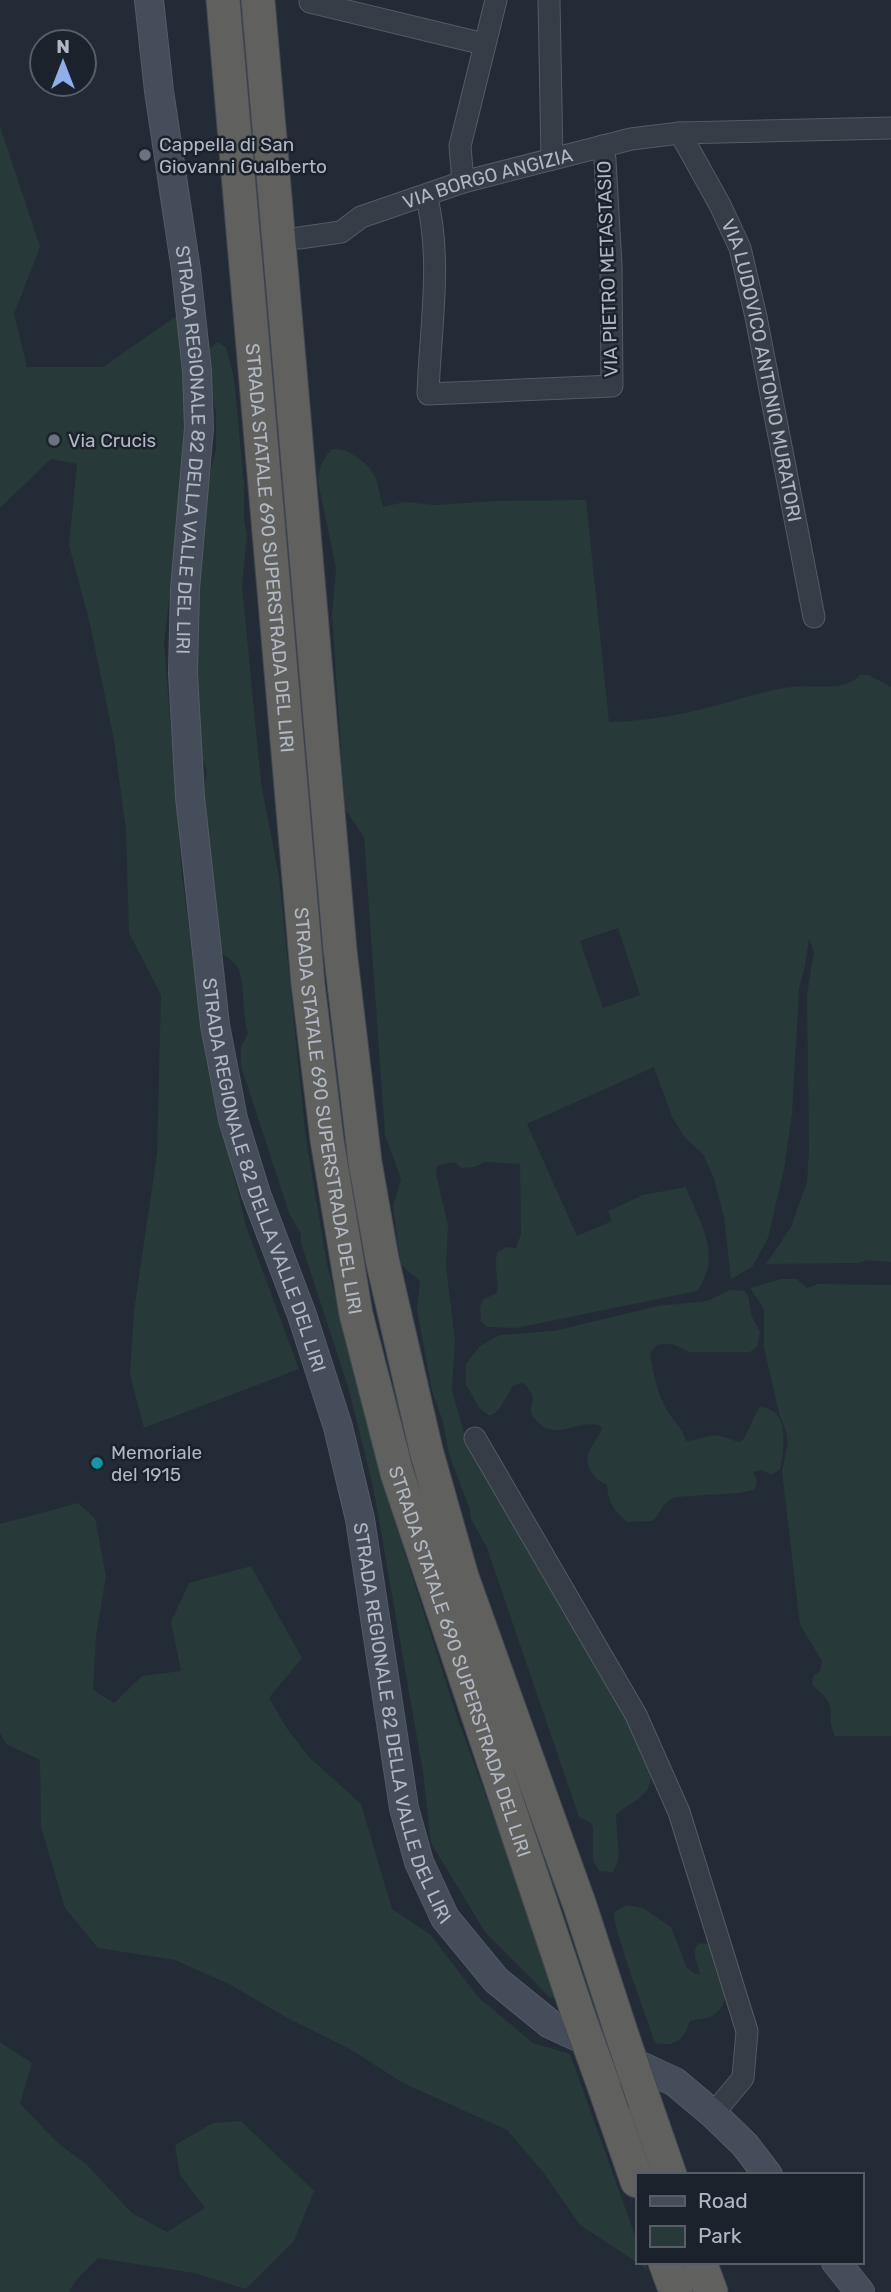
<svg xmlns="http://www.w3.org/2000/svg" width="891" height="2292" font-family="Rubik,sans-serif">
<style>
.green{fill:#283939;fill-rule:evenodd}
.lines{fill:none;stroke-linecap:round;stroke-linejoin:round}
.minor-casing{stroke:#545b65;stroke-width:23}
.secondary-casing{stroke:#545b65;stroke-width:30}
.trunk-casing{stroke:#414852;stroke-width:35}
.minor{stroke:#363d47;stroke-width:21}
.secondary{stroke:#454c5a;stroke-width:28}
.trunk{stroke:#60605e;stroke-width:33}
.trunk-bridge-casing{stroke:#414852;stroke-width:35;stroke-linecap:butt}
.trunk-bridge{stroke:#60605e;stroke-width:33}
.worship-dot{fill:#6b7280;stroke:#1c222c;stroke-width:2.5}
.culture-dot{fill:#0f9aa8;stroke:#1c222c;stroke-width:2.5}
.labels{text-anchor:middle;stroke-width:5;stroke-linejoin:round;paint-order:stroke}
.poi-label{font-size:19px;fill:#b1b8c3;stroke:#1c222c;text-anchor:start}
.street-label{font-size:19px;fill:#b1b8c3;stroke:#1c222c}
</style>
<rect width="100%" height="100%" fill="#232b36"/>
<!-- green -->
<g class="green">
<polygon points="0,126 40,247 14,314 27,367 103,367 182,312 187,410 178,527 164,643 182,876 206,1059 246,1226 299,1369 144,1428 130,1375 134,1311 157,1154 161,995 129,933 126,831 114,740 90,624 69,545 77,464 51,459 0,508"/>
<path d="M 217,342 L 226,347 L 234,378 L 244,484 L 244,519 L 247,535 L 242,585 L 261,783 L 279,877 L 306,1139 L 327,1264 L 387,1497 L 457,1717 L 557,1990 L 555,1998 L 549,1997 L 485,1932 L 431,1843 L 423,1772 L 373,1486 L 349,1390 L 301,1243 L 301,1234 L 289,1213 L 241,1066 L 241,1047 L 248,1033 C 242,1016 245,979 237,966 C 234,961 225,957 221,952 L 201,805 L 207,771 L 200,753 L 193,582 L 208,482 L 216,449 L 216,412 L 206,363 L 210,349 Z"/>
<path d="M 332,449 C 342,449 345,450 353,455 C 378,470 376,480 383,507 L 404,502 L 435,505 L 496,501 L 586,500 L 609,722 C 643,721 677,716 710,707 C 738,700 764,690 793,687 C 815,684 843,693 860,675 L 869,675 L 891,687 L 891,1262 L 868,1260 L 859,1263 L 766,1264 L 791,1227 L 807,1182 L 809,1149 L 807,994 L 814,952 L 809,939 L 805,965 L 799,989 L 792,1114 L 784,1169 L 768,1238 L 752,1267 L 731,1279 L 724,1217 L 714,1179 L 703,1154 L 685,1138 L 672,1117 L 654,1067 L 527,1124 L 577,1236 L 612,1221 L 608,1211 L 643,1195 L 686,1187 C 700,1224 723,1255 697,1291 L 516,1328 L 487,1327 L 481,1321 L 480,1307 L 484,1299 L 497,1293 C 499,1279 494,1267 497,1253 L 506,1247 L 516,1248 L 521,1234 L 520,1164 L 484,1162 L 475,1167 L 461,1168 L 455,1162 L 437,1165 L 436,1174 L 448,1225 L 446,1266 L 455,1340 L 452,1390 L 469,1451 L 486,1477 L 642,1744 C 650,1769 661,1784 634,1802 C 627,1806 622,1809 616,1815 L 619,1858 L 613,1872 L 599,1871 L 593,1860 L 593,1827 L 591,1823 L 579,1817 L 487,1548 L 471,1519 L 470,1510 L 449,1454 L 443,1422 L 432,1391 L 417,1310 L 420,1281 L 401,1265 L 393,1207 L 401,1179 L 385,1135 L 364,837 L 345,809 L 332,615 L 336,568 L 318,482 C 318,469 323,458 332,449 ZM 618,928 L 640,995 L 603,1008 L 580,941 Z"/>
<path d="M 781,1279 L 797,1279 L 807,1288 L 818,1284 L 891,1285 L 891,1736 L 835,1736 C 823,1708 843,1710 812,1685 L 813,1676 L 820,1671 L 822,1661 L 800,1625 L 782,1471 L 788,1443 L 786,1431 L 780,1417 L 764,1348 L 764,1309 L 750,1288 Z"/>
<path d="M 730,1290 L 745,1291 L 748,1295 L 751,1315 L 760,1332 L 757,1347 L 750,1352 L 690,1352 L 672,1344 L 662,1344 L 657,1345 L 650,1353 C 653,1374 657,1393 668,1412 C 675,1422 683,1429 686,1441 C 696,1441 700,1437 710,1436 C 721,1434 729,1439 739,1442 L 744,1439 L 759,1407 C 791,1408 784,1449 780,1469 L 772,1475 L 762,1470 L 753,1472 C 755,1478 759,1482 755,1488 C 749,1496 688,1494 674,1498 C 662,1502 661,1514 652,1521 L 627,1522 C 614,1511 608,1502 607,1485 C 595,1480 585,1468 588,1454 C 589,1450 600,1434 602,1429 L 599,1425 C 577,1420 557,1440 539,1423 C 534,1419 530,1414 531,1408 C 531,1405 533,1401 533,1397 L 526,1385 L 522,1383 L 513,1386 L 498,1411 L 490,1416 L 479,1408 L 466,1384 L 466,1364 L 480,1346 L 500,1335 L 554,1331 L 658,1306 L 707,1301 Z"/>
<polygon points="78,1503 95,1518 106,1576 96,1636 93,1690 114,1703 142,1676 181,1671 171,1622 189,1583 251,1566 302,1658 269,1698 288,1730 309,1757 361,1804 392,1909 431,1935 478,1997 533,2043 570,2054 637,2241 637,2262 645,2262 647,2269 580,2225 543,2172 507,2130 403,2083 350,2049 289,2019 231,1985 175,1960 98,1948 65,1908 41,1827 40,1760 6,1744 0,1733 0,1524"/>
<path d="M 626,1905 L 643,1908 L 671,1927 L 687,1968 L 696,1974 L 700,1974 C 698,1962 690,1954 699,1943 L 707,1944 L 720,1951 C 723,1971 735,2003 712,2016 C 706,2019 697,2019 690,2021 C 684,2041 674,2047 655,2043 L 625,1957 C 622,1941 614,1929 614,1912 Z"/>
<polygon points="0,2042 32,2063 20,2104 59,2144 86,2164 132,2213 167,2232 205,2208 180,2175 175,2145 213,2123 241,2121 314,2191 294,2241 246,2289 194,2273 98,2258 77,2279 69,2292 0,2292"/>
</g>
<g class="lines">
<!-- minor casing -->
<g class="minor-casing">
<g id="minor">
<polyline points="549,0 552,159"/>
<polyline points="310,2 484,44"/>
<path id="s1" d="M 680,133 L 720,205 L 740,248 L 756,317 L 814,617"/>
<polyline points="463,182 460,146 496,0"/>
<path d="M 426,195 C 443,258 430,329 428,394 L 612,386 L 611,265 L 605,160 L 602,146"/>
<path id="s2" d="M 299,238 L 341,232 L 361,217 L 463,182 L 631,139 L 680,133 L 891,128"/>
<polyline points="475,1438 636,1715 679,1812 747,2031 743,2078 713,2114"/>
</g>
</g>
<!-- secondary casing -->
<g class="secondary-casing">
<g id="secondary">
<path id="s3" d="M 149,0 L 159,91 L 186,270 L 197,371 L 199,428 L 185,589 L 183,673 L 190,797 L 215,1025 L 233,1119 L 256,1194 L 302,1315 L 338,1427 L 360,1519 L 404,1808 L 419,1862 L 445,1918 L 496,1980 L 550,2024 L 675,2082 L 713,2114 L 745,2145 L 768,2175"/>
<polyline points="836,2262 860,2292"/>
</g>
</g>
<!-- trunk casing -->
<g class="trunk-casing">
<g id="trunk">
<path id="s4" d="M 223,0 L 308,984 L 327,1140 L 356,1314 L 397,1473 L 579,2017"/>
<polyline points="258,0 340,950 365,1162 382,1259 426,1450 462,1577 580,1906 622,2035"/>
<polyline points="604,2086 637,2181"/>
<polyline points="645,2103 670,2175"/>
<polyline points="665,2262 676,2292"/>
<polyline points="700,2262 711,2292"/>
</g>
</g>
<!-- minor -->
<use href="#minor" class="minor"/>
<!-- secondary -->
<use href="#secondary" class="secondary"/>
<!-- trunk -->
<use href="#trunk" class="trunk"/>
<!-- trunk-bridge casing -->
<g class="trunk-bridge-casing">
<g id="trunk-bridge">
<polyline points="579,2017 604,2086"/>
<polyline points="622,2035 645,2103"/>
</g>
</g>
<!-- trunk-bridge -->
<use href="#trunk-bridge" class="trunk-bridge"/>
</g>
<!-- markers -->
<g class="worship-dot">
<circle cx="145" cy="155" r="7"/>
<circle cx="54" cy="440" r="7"/>
</g>
<circle class="culture-dot" cx="97" cy="1463" r="7"/>
<g class="labels">
<!-- poi labels -->
<g class="poi-label">
<text x="159" y="151">Cappella di San<tspan x="159" dy="22">Giovanni Gualberto</tspan></text>
<text x="68" y="447">Via Crucis</text>
<text x="111" y="1459">Memoriale<tspan x="111" dy="22">del 1915</tspan></text>
</g>
<!-- street labels -->
<g class="street-label">
<text dy="7" stroke="none"><textPath href="#s2" startOffset="200">VIA BORGO ANGIZIA</textPath></text>
<text transform="translate(607 269) rotate(-92)" y="7">VIA PIETRO METASTASIO</text>
<text dy="7" stroke="none"><textPath href="#s1" startOffset="254">VIA LUDOVICO ANTONIO MURATORI</textPath></text>
<text dy="7" stroke="none"><textPath href="#s3" startOffset="453">STRADA REGIONALE 82 DELLA VALLE DEL LIRI</textPath></text>
<text dy="7" stroke="none"><textPath href="#s4" startOffset="550">STRADA STATALE 690 SUPERSTRADA DEL LIRI</textPath></text>
<text dy="7" stroke="none"><textPath href="#s4" startOffset="1116">STRADA STATALE 690 SUPERSTRADA DEL LIRI</textPath></text>
<text dy="7" stroke="none"><textPath href="#s3" startOffset="1188">STRADA REGIONALE 82 DELLA VALLE DEL LIRI</textPath></text>
<text dy="7" stroke="none"><textPath href="#s4" startOffset="1684">STRADA STATALE 690 SUPERSTRADA DEL LIRI</textPath></text>
<text dy="7" stroke="none"><textPath href="#s3" startOffset="1755">STRADA REGIONALE 82 DELLA VALLE DEL LIRI</textPath></text>
</g>
</g>
<!-- legend -->
<rect x="636" y="2173" width="228" height="91" fill="#1c222c" stroke="#585e68" stroke-width="2"/>
<rect x="650" y="2196" width="35" height="10" fill="#454c5a" stroke="#585e68" stroke-width="2"/>
<text x="698" y="2208" font-size="21" fill="#b1b8c3">Road</text>
<rect x="650" y="2226" width="35" height="21" fill="#283939" stroke="#585e68" stroke-width="2"/>
<text x="698" y="2243" font-size="21" fill="#b1b8c3">Park</text>
<!-- north arrow -->
<g transform="translate(63 63)"><circle r="33" fill="#1c222c" stroke="#585e68" stroke-width="2"/>
<path d="M0-5L12 26L0 18L-12 26Z" fill="#8dafec"/>
<text y="-10" font-size="19" font-weight="bold" text-anchor="middle" fill="#b1b8c3">N</text>
</g>
</svg>
